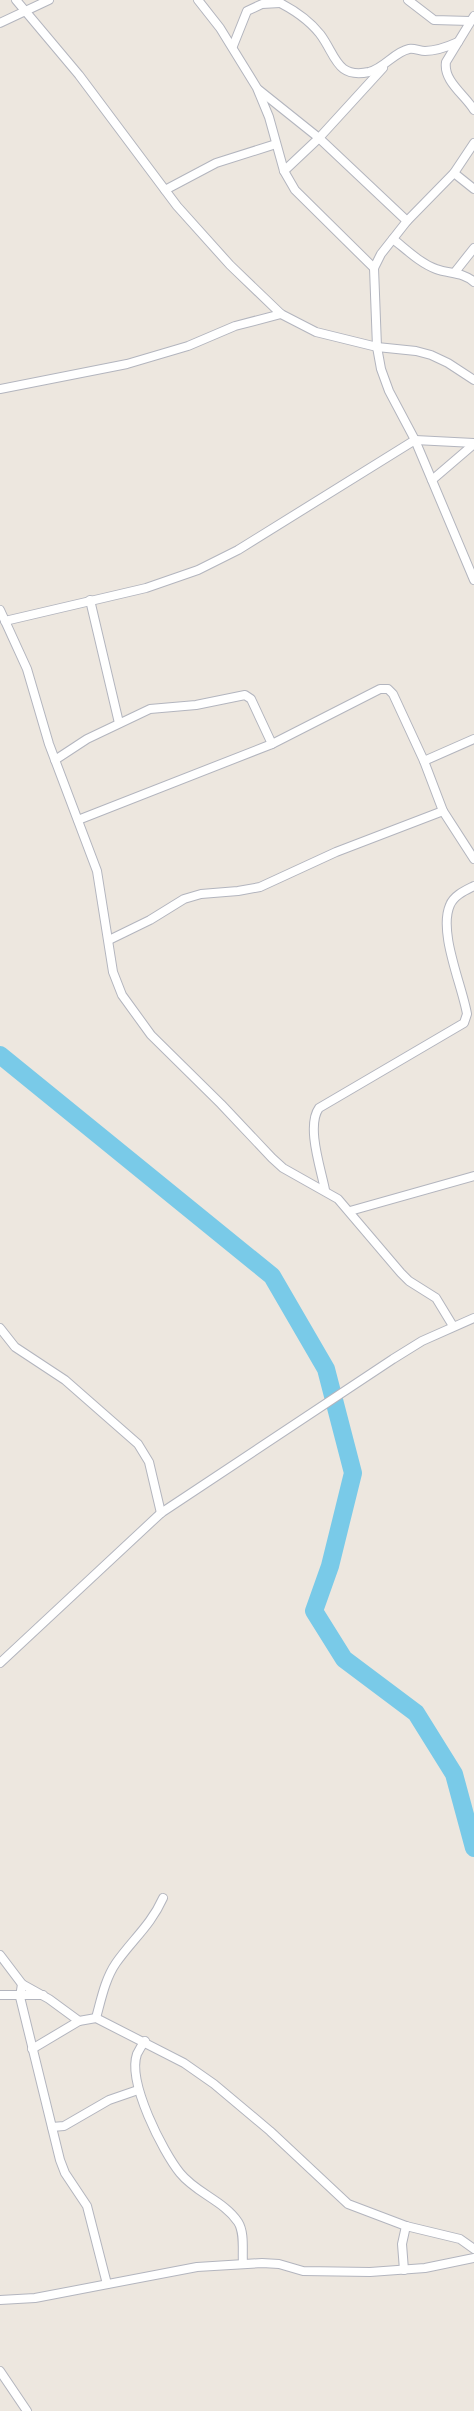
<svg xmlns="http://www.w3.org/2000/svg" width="474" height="2411" font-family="Rubik,sans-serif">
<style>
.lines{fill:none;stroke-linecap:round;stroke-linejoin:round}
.river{stroke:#79cae8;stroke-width:18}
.minor-casing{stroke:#b3b5be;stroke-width:10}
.minor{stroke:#fff;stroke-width:8}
</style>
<rect width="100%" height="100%" fill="#ede7df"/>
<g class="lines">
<!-- river -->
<polyline class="river" points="0,1055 272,1276 326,1369 353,1473 330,1566 314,1611 344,1659 416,1713 454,1774 474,1848"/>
<!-- minor casing -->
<g class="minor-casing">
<g id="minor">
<polyline points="16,0 79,75 177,206 230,265 281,314 316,332 377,347 416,351 431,355 448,363 474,380"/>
<polyline points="198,0 220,28 257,88 269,117 284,171 295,190 374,268"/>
<path d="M 274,0 C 291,8 308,19 320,34 C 336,55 336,79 369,72 C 385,68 394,52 409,49 C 414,48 420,51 425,51 C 437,51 447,47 458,42"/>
<polyline points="408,0 434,20 470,21"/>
<path d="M 474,16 L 446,62 C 443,81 465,95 474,110"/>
<polyline points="0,23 49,0"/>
<polyline points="233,46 247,11 262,4 280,3"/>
<polyline points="259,90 319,138 407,221"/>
<polyline points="474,143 454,173 407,221 381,254 374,268 377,347 381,369 389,391 415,440 474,580"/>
<polyline points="284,171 319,138 383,68"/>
<polyline points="454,173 474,189"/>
<polyline points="165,190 216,163 276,144"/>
<path d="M 393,239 C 407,250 420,263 436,269 C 450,274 463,272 474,282"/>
<polyline points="455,272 474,248"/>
<polyline points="0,389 127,364 188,346 235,326 281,314"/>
<polyline points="432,480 474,444"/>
<polyline points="90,600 119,723"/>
<polyline points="0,610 27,669 49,744 97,871 113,972 122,995 151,1035 221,1104 272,1158 283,1168 338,1199 401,1273 409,1281 436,1298 453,1326"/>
<polyline points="5,621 146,588 198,570 238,550 415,440 474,443"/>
<polyline points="55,760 87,739 150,709 196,705 245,695 251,699 272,744"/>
<polyline points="424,761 474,739"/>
<polyline points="78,820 272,744 380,689 388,689 393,694 424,761 443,811 474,859"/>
<polyline points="109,940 150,920 184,899 201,894 238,891 260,887 336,852 443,811"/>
<path d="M 325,1190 C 321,1169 306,1126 319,1108 L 464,1023 L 467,1014 C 462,985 438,932 450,905 C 454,895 466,890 474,886"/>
<polyline points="350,1211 474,1176"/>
<polyline points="0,1328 15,1347 65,1380 138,1444 149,1462 161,1513"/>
<polyline points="0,1663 161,1513 393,1359 422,1341 474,1318"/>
<polyline points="0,1955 22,1984 49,1999 79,2021 96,2018 184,2063 214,2084 270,2131 348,2204 406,2226 460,2239 474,2249"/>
<polyline points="22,1984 20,1997 60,2160 65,2173 87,2206 107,2284"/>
<polyline points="0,1995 43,1995"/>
<path d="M 96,2018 C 101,2000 105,1979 116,1963 C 132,1940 151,1925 163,1898"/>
<path d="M 145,2041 C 142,2045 139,2050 137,2054 C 127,2082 163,2152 180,2173 C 196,2193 224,2201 238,2222 C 245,2233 242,2251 243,2263"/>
<polyline points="32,2049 79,2021"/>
<polyline points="52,2127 64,2126 109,2100 138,2090"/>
<polyline points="404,2270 402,2244 406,2226"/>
<polyline points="0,2300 35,2298 197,2267 262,2263 279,2264 303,2271 370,2272 425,2268 474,2258"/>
<polyline points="0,2371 27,2411"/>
</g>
</g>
<!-- minor -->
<use href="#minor" class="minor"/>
</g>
</svg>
